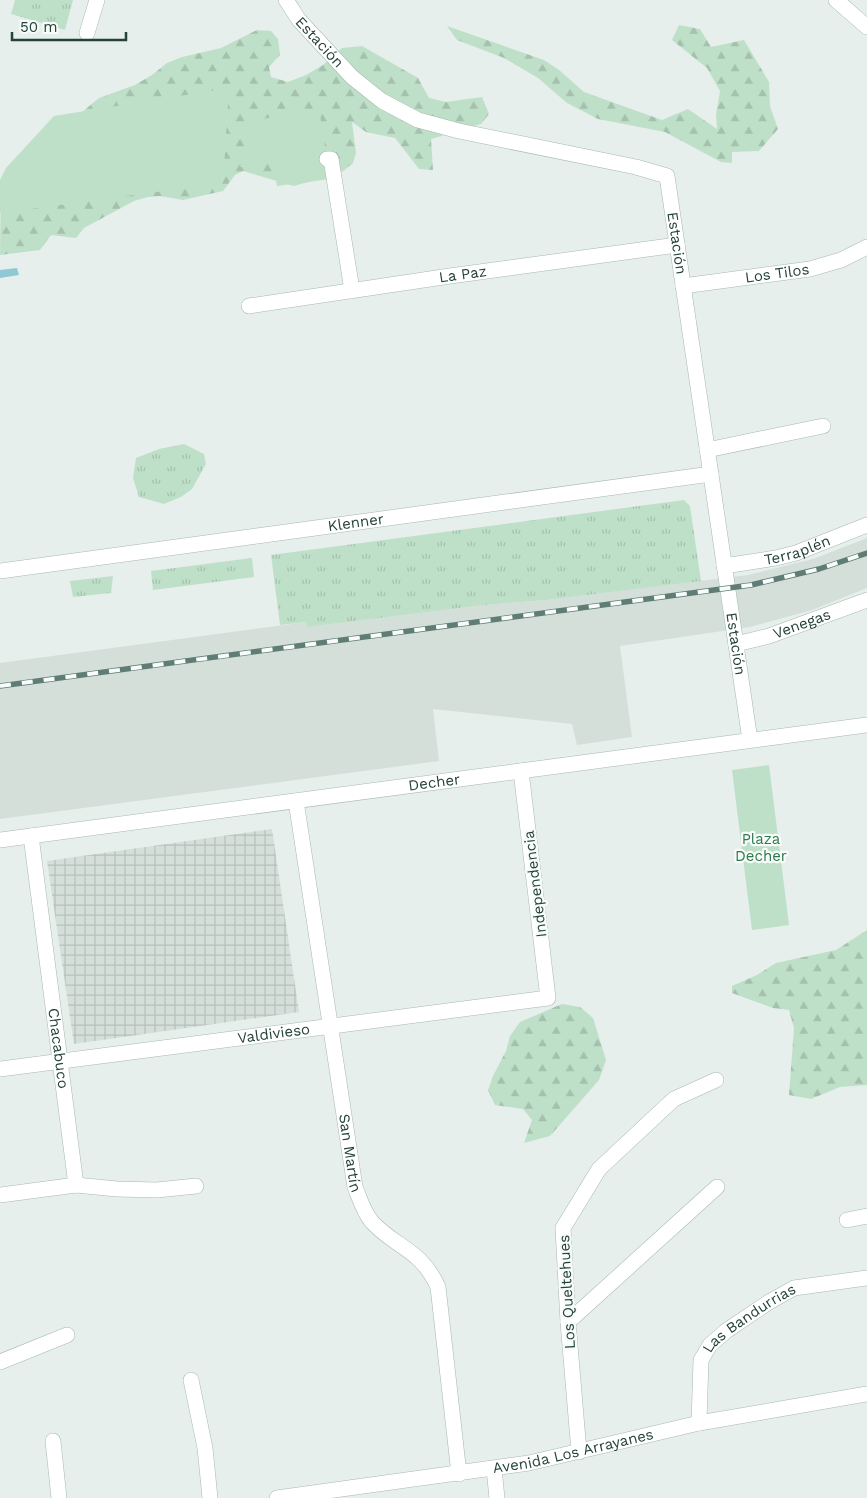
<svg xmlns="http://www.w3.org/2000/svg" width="867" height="1498" font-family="'Work Sans',sans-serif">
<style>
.built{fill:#d4dfda}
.industrial{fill:url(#industrial-grid)}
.grass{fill:url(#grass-tufts)}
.forest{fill:url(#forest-firs)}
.park{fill:#bfe0c8}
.water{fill:#8ec9d4}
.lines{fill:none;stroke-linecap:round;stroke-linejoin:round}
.street-casing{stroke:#a8b8b2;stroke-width:16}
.street{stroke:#fff;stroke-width:15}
.rail-casing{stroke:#5f7d75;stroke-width:5.5}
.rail{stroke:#f7fbf9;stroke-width:4;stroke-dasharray:11;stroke-linecap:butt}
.labels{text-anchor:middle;stroke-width:4.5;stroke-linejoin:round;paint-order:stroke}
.street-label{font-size:15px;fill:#24423a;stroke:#f7fbf9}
.park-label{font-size:15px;fill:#2d7a4b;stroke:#f7fbf9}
</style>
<defs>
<pattern id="industrial-grid" width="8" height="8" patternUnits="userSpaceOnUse" patternTransform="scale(1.25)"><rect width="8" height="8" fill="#d4dfda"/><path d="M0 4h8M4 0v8" fill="none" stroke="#b6c1bc"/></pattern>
<pattern id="grass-tufts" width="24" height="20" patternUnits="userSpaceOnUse" patternTransform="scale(1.25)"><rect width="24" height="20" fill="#bfe0c8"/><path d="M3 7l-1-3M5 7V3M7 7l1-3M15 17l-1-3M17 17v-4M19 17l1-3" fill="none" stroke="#a4c1ad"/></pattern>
<pattern id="forest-firs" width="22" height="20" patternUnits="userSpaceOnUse" patternTransform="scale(1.25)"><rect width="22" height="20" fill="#bfe0c8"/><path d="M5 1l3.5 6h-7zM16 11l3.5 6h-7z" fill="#a4c1ad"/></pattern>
</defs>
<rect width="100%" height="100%" fill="#e6efeb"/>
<!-- built -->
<polygon class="built" points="867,538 867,588 812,610 750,627 620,646 632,737 577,745 572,724 433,709 439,761 0,819 0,663 307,622 308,627 484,605 547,600 748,575 813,559"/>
<!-- industrial -->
<polygon class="industrial" points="272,829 299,1012 74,1044 47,861"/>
<!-- grass -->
<g class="grass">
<polygon points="15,0 73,0 65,30 11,14"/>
<polygon points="184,444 204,454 206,464 192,489 181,497 164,504 139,497 133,478 136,458 159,449"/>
<polygon points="684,500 690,506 701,581 547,600 484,605 308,627 306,622 280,625 271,555"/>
<polygon points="252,558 254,577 153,590 151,571"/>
<polygon points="113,576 111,593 73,597 70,581"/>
</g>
<!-- forest -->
<g class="forest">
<polygon points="679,25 700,29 711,47 744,40 769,82 770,106 778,129 759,151 732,152 732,163 721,162 665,132 598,119 567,103 538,78 504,58 457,40 447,26 544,60 559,70 584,92 662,120 688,109 717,129 716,115 720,91 707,68 672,40"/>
<polygon points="257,30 271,31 278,39 280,55 269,67 271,77 288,82 306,75 323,65 342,48 362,46 418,78 429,98 446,102 482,97 489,114 481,124 431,139 433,170 419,169 395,138 366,132 352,122 356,153 353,163 342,172 294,186 243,171 235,175 223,191 183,200 160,196 148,197 134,201 84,228 76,238 51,235 40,250 0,255 1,179 99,98 135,85 152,75 167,63 182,57 221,48"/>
<polygon points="867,930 867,1085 840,1087 811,1099 789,1095 794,1028 789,1010 773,1008 732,993 732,986 757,975 776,963 836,950"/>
<polygon points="562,1004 580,1007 593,1018 606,1060 599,1080 550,1136 524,1143 532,1120 523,1109 495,1105 488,1090 493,1076 506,1051 510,1036 520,1022"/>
</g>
<!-- park -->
<g class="park">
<polygon points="229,88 223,183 0,213 0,180 6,168 54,116"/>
<polygon points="319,108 330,179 277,186 272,160 240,167 253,121"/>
<polygon points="769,765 789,925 752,930 732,770"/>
</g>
<!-- water -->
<polygon class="water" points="17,268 19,275 0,278 0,270"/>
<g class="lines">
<!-- street casing -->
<g class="street-casing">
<g id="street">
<path id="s1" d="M 286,0 L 299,20 L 352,77 L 382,101 L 418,120 L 459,131 L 636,167 L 667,176 L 750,740"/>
<polyline points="836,0 867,27"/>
<polyline points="87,33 97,0"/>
<polyline points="327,159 331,159 352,290"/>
<path id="s2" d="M 683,286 L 810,269 L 841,260 L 867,247"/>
<path id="s3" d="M 249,306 L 450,276 L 677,245"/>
<polyline points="707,450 823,426"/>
<path id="s4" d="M 724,566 L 776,558 L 796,553 L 867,525"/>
<path id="s5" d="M 0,571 L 711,474"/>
<path id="s6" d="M 736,644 L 769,636 L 867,600"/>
<path id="s7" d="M 296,801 L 355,1187 C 360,1199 363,1211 372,1222 C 396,1248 421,1249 438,1287 L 459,1474"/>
<path id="s8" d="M 31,836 L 76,1185"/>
<path id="s9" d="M 0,840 L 867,725"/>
<path id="s10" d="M 0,1069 L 548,998 L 521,771"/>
<polyline points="0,1195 76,1185 117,1189 157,1190 196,1186"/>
<polyline points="847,1220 867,1216"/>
<polyline points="568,1322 717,1187"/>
<polyline points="0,1362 67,1335"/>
<polyline points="191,1380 205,1448 210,1498"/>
<path id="s11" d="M 699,1423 L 701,1360 L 710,1345 L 726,1331 L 769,1302 L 794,1288 L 867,1278"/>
<polyline points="53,1441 59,1498"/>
<polyline points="579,1452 568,1322 563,1228 599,1169 674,1099 716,1080"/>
<polyline points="494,1469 497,1498"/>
<path id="s12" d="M 277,1498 L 529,1463 L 699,1423 L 867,1394"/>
</g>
</g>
<!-- street -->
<use href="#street" class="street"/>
<!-- rail casing -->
<g class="rail-casing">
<polyline id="rail" points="0,686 751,585 819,569 867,553"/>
</g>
<!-- rail -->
<use href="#rail" class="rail"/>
</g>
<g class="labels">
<!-- street labels -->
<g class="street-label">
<text dy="5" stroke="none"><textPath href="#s1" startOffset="54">Estación</textPath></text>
<text dy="5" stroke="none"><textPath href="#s1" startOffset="504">Estación</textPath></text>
<text dy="5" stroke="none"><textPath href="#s3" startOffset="216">La Paz</textPath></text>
<text dy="5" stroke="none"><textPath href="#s2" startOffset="95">Los Tilos</textPath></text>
<text dy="5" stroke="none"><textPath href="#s5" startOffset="359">Klenner</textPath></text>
<text dy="5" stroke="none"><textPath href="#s4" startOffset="75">Terraplén</textPath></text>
<text dy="5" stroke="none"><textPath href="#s6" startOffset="69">Venegas</textPath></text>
<text dy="5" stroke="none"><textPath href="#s1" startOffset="909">Estación</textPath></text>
<text dy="5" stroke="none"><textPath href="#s9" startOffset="438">Decher</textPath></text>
<text transform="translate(535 884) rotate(-97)" y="5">Independencia</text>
<text dy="5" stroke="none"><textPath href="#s10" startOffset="276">Valdivieso</textPath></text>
<text dy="5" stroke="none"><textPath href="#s8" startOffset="214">Chacabuco</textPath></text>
<text dy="5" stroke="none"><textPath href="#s7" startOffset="356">San Martín</textPath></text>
<text transform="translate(567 1292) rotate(-93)" y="5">Los Queltehues</text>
<text dy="5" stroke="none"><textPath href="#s11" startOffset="128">Las Bandurrias</textPath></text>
<text dy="5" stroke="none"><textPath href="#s12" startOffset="300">Avenida Los Arrayanes</textPath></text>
</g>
<!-- park labels -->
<g class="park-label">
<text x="761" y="844">Plaza<tspan x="761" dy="17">Decher</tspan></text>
</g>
</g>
<!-- scale -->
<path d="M12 32v8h114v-8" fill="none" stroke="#24423a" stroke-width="2.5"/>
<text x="20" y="32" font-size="15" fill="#24423a" stroke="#f7fbf9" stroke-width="4" paint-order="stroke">50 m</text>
</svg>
